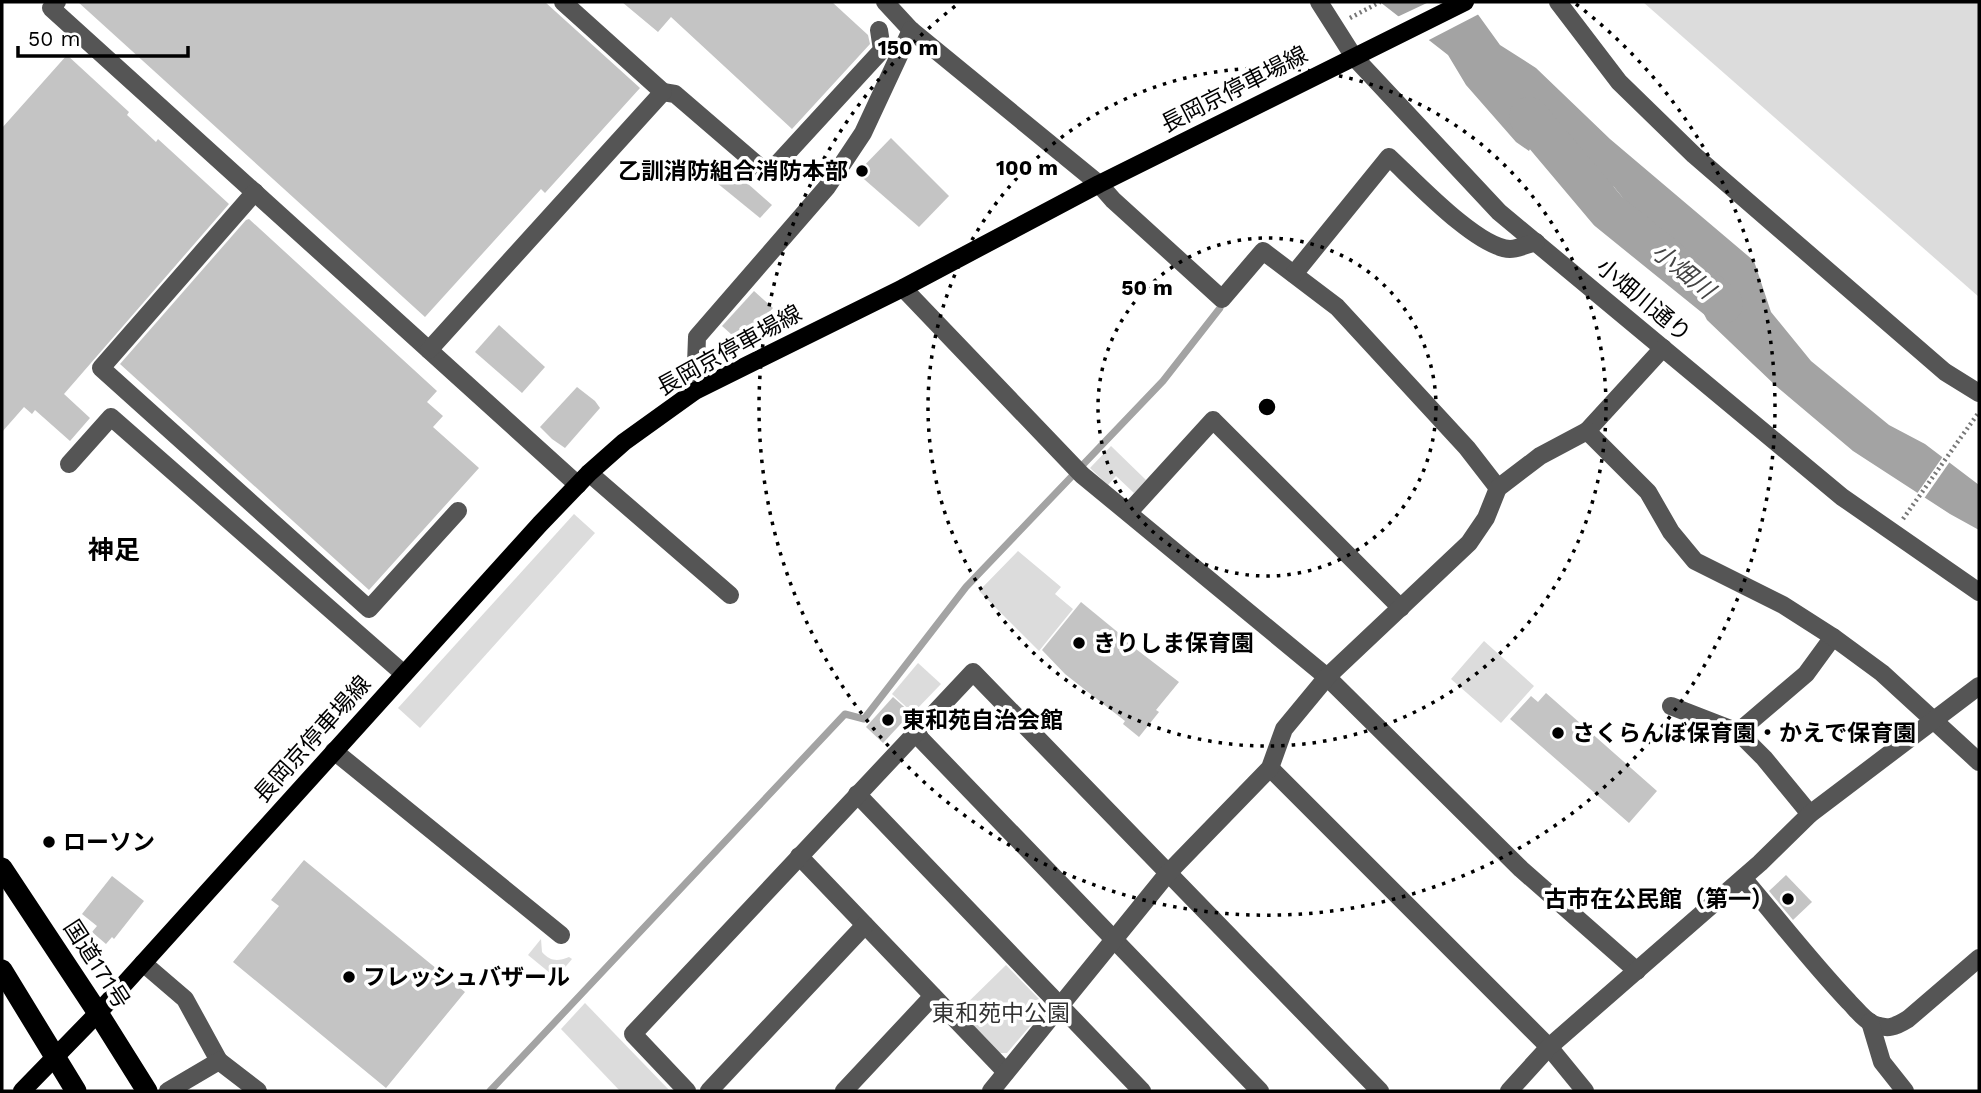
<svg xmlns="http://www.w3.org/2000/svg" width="1981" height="1093" font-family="'Work Sans','Noto Sans JP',sans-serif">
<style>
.green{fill:#dcdcdc}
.water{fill:#a3a3a3}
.pier{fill:#fff}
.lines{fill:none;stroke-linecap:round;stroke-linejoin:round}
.stream{stroke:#a3a3a3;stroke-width:7}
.river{stroke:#a3a3a3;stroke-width:40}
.building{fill:#c4c4c4}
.path{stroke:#777;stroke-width:4.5;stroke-dasharray:2 3.5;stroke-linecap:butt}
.minor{stroke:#555;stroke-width:18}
.major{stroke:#000;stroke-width:18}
.highway{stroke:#000;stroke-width:21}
.ring{fill:none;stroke:#000;stroke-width:3.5;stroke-dasharray:3.5 7}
.poi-dot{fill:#000;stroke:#fff;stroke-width:2.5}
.labels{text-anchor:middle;stroke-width:7;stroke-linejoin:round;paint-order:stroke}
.street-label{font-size:23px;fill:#000;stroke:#fff}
.poi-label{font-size:23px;font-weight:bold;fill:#000;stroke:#fff;text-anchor:start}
.park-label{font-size:23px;fill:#333;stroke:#fff}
.water-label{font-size:24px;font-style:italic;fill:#444;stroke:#fff}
.quarter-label{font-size:26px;font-weight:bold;fill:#000;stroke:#fff}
.centre{fill:#000;stroke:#fff;stroke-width:3.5}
.ring-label{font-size:21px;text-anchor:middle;font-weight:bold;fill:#000;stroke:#fff;stroke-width:7;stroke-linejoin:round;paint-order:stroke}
</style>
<rect width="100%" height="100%" fill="#fff"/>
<!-- green -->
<g class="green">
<polygon points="1643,2 1979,2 1979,297"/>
<polygon points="1111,446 1146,480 1134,493 1116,476 1108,485 1090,468"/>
<polygon points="574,514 595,533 420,728 398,708"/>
<polygon points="1018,551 1061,587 1055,594 1073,609 1039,651 979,591"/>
<polygon points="1484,641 1534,686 1501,723 1451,679"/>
<polygon points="918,663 941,684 913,713 892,694"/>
<path d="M 541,939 L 542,952 C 550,961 557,962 569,957 L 572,959 L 556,978 L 528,955 Z"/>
<polygon points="1006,965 1041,1001 1042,1012 1007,1053 996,1053 957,1013"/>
<polygon points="585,1003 670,1091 620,1091 561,1029"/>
</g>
<!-- water -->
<polygon class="water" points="1380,2 1469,2 1500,45 1536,68 1610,139 1754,261 1771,312 1811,361 1889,425 1925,444 1979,485 1979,530 1950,514 1853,451 1776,386 1707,320 1673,254 1649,230 1614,187 1534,141 1529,151 1516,142 1466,85 1448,55"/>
<!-- pier -->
<g class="pier">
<polygon points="1429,2 1474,2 1481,13 1425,42 1395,18"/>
<polygon points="1944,455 1951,460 1923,500 1916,495"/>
</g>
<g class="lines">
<!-- stream -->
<polyline class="stream" points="490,1091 845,714 864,719 966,587 1163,381 1220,308"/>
<!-- river -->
<polyline class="river" points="1529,117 1608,211 1723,304"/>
</g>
<!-- building -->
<g class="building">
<polygon points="78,2 545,2 640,88 545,193 541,189 425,317"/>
<polygon points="622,2 832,2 868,35 870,44 792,129 671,17 658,32"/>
<polygon points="67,55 129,112 127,115 156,142 158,139 229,204 64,394 90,418 70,441 35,410 32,414 24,407 2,432 2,128"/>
<polygon points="891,138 949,196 919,227 857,173"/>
<polygon points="730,168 772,205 760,218 717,183"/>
<polygon points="249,219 437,391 427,402 443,416 433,427 479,468 369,590 120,364 246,220"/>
<polygon points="754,291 773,308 741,343 722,326"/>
<polygon points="499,325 545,367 522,393 475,352"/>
<polygon points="577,387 595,401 600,408 565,448 552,439 540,427"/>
<polygon points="1081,602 1120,634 1119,636 1179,682 1156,710 1159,712 1139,737 1123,724 1125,721 1065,674 1042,650"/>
<polygon points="1546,693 1657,791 1629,823 1510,719 1531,696 1538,702"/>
<polygon points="893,697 911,713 883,743 866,727"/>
<polygon points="304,860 465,992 386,1088 233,962 279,906 271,900"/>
<polygon points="1786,875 1812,902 1793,920 1769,891"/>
<polygon points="112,876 144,901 114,939 112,937 106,944 92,932 97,926 82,914"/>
</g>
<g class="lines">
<!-- path -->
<g class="path">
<polyline points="1350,18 1380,2"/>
<polyline points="1903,519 1979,412"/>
</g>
<!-- minor -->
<g class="minor">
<polyline points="57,2 51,8 578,485"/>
<polyline points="885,2 911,30 1099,184 1113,200 1222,299 1263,251 1337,307 1467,448 1498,488"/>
<polyline points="1319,2 1354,57 1499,212 1842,497 1979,592"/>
<polyline points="1558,2 1619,82 1694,155 1945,372 1979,393"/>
<polyline points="663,92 675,94 768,174 882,50 879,30"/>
<polyline points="255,192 101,368 369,609 458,511"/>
<path d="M 1294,274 L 1389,157 C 1414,180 1477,248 1510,249 C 1518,249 1528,244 1536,242"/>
<polyline points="903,288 1082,475 1327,677 1521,869 1637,971"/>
<polyline points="429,350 663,92 563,2"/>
<polyline points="695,391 697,337 827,187 863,133 911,30"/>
<polyline points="1587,431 1663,348"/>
<polyline points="69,464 111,417 404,674"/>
<polyline points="589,473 730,595"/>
<polyline points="1129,512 1213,420 1401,608"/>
<polyline points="1671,706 1738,732 1764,758 1810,814"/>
<polyline points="1738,732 1806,674 1833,637"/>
<polyline points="915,733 1260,1091"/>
<polyline points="334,751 561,935"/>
<polyline points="1270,768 1549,1047 1585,1091"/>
<polyline points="857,794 1142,1091"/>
<polyline points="799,856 1006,1072"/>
<path d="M 1743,878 C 1778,919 1812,963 1849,1002 C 1856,1009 1864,1020 1873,1024 C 1888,1030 1895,1027 1908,1019 L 1979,958"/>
<polyline points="143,963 185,999 219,1061"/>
<polyline points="1870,1022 1882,1062 1905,1091"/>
<polyline points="168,1091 219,1061 258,1091"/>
<polyline points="687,1091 633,1034 973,672 1380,1091"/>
<polyline points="709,1091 865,925"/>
<polyline points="844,1091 933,996"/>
<polyline points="991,1091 1168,873 1270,768 1284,729 1327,677 1469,543 1486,518 1498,488 1540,456 1587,431 1648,492 1671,532 1695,561 1783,605 1833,637 1882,673 1979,762"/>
<polyline points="1509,1091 1549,1047 1760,863 1810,814 1979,686"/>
</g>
<!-- major -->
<polyline class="major" points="22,1091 98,1013 540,524 589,473 624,442 695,391 903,288 1099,184 1465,2"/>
<!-- highway -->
<g class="highway">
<polyline points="2,868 98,1013 147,1091"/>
<polyline points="2,970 76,1091"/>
</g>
</g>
<!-- distance rings -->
<g class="ring">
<circle cx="1267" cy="407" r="169"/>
<circle cx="1267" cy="407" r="339"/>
<path d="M1576 4A508 508 0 1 1 958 4"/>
</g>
<!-- markers -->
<g class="poi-dot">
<circle cx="862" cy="171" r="7"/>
<circle cx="1079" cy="643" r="7"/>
<circle cx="888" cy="720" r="7"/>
<circle cx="1558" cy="733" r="7"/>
<circle cx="49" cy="842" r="7"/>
<circle cx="1788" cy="899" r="7"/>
<circle cx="349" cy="977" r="7"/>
</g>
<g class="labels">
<!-- street labels -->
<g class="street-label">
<text transform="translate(1234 89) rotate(-27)" y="8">長岡京停車場線</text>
<text transform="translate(1644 300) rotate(40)" y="8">小畑川通り</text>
<text transform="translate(729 350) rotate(-29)" y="8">長岡京停車場線</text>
<text transform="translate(312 739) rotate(-48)" y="8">長岡京停車場線</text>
<text transform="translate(97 964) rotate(57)" y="8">国道171号</text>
</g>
<!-- poi labels -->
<g class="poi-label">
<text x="848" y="179" text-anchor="end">乙訓消防組合消防本部</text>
<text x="1093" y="651">きりしま保育園</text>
<text x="902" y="728">東和苑自治会館</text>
<text x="1572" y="741">さくらんぼ保育園・かえで保育園</text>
<text x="63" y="850">ローソン</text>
<text x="1774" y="907" text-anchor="end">古市在公民館（第一）</text>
<text x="363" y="985">フレッシュバザール</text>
</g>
<!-- park labels -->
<g class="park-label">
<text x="1001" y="1021">東和苑中公園</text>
</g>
<!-- water labels -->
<g class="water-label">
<text transform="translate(1683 271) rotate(39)" y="8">小畑川</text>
</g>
<!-- quarter labels -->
<g class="quarter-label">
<text x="114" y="559">神足</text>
</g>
</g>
<circle cx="1267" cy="407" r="10" class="centre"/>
<g class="ring-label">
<text x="908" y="55">150 m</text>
<text x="1027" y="175">100 m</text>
<text x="1147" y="295">50 m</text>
</g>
<!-- border -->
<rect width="1981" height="1093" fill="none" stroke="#000000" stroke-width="7"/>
<!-- scale -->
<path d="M18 46v10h170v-10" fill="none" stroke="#000000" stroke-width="3.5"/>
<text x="28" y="46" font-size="21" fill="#000000" stroke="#ffffff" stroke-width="5" paint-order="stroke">50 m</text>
</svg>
